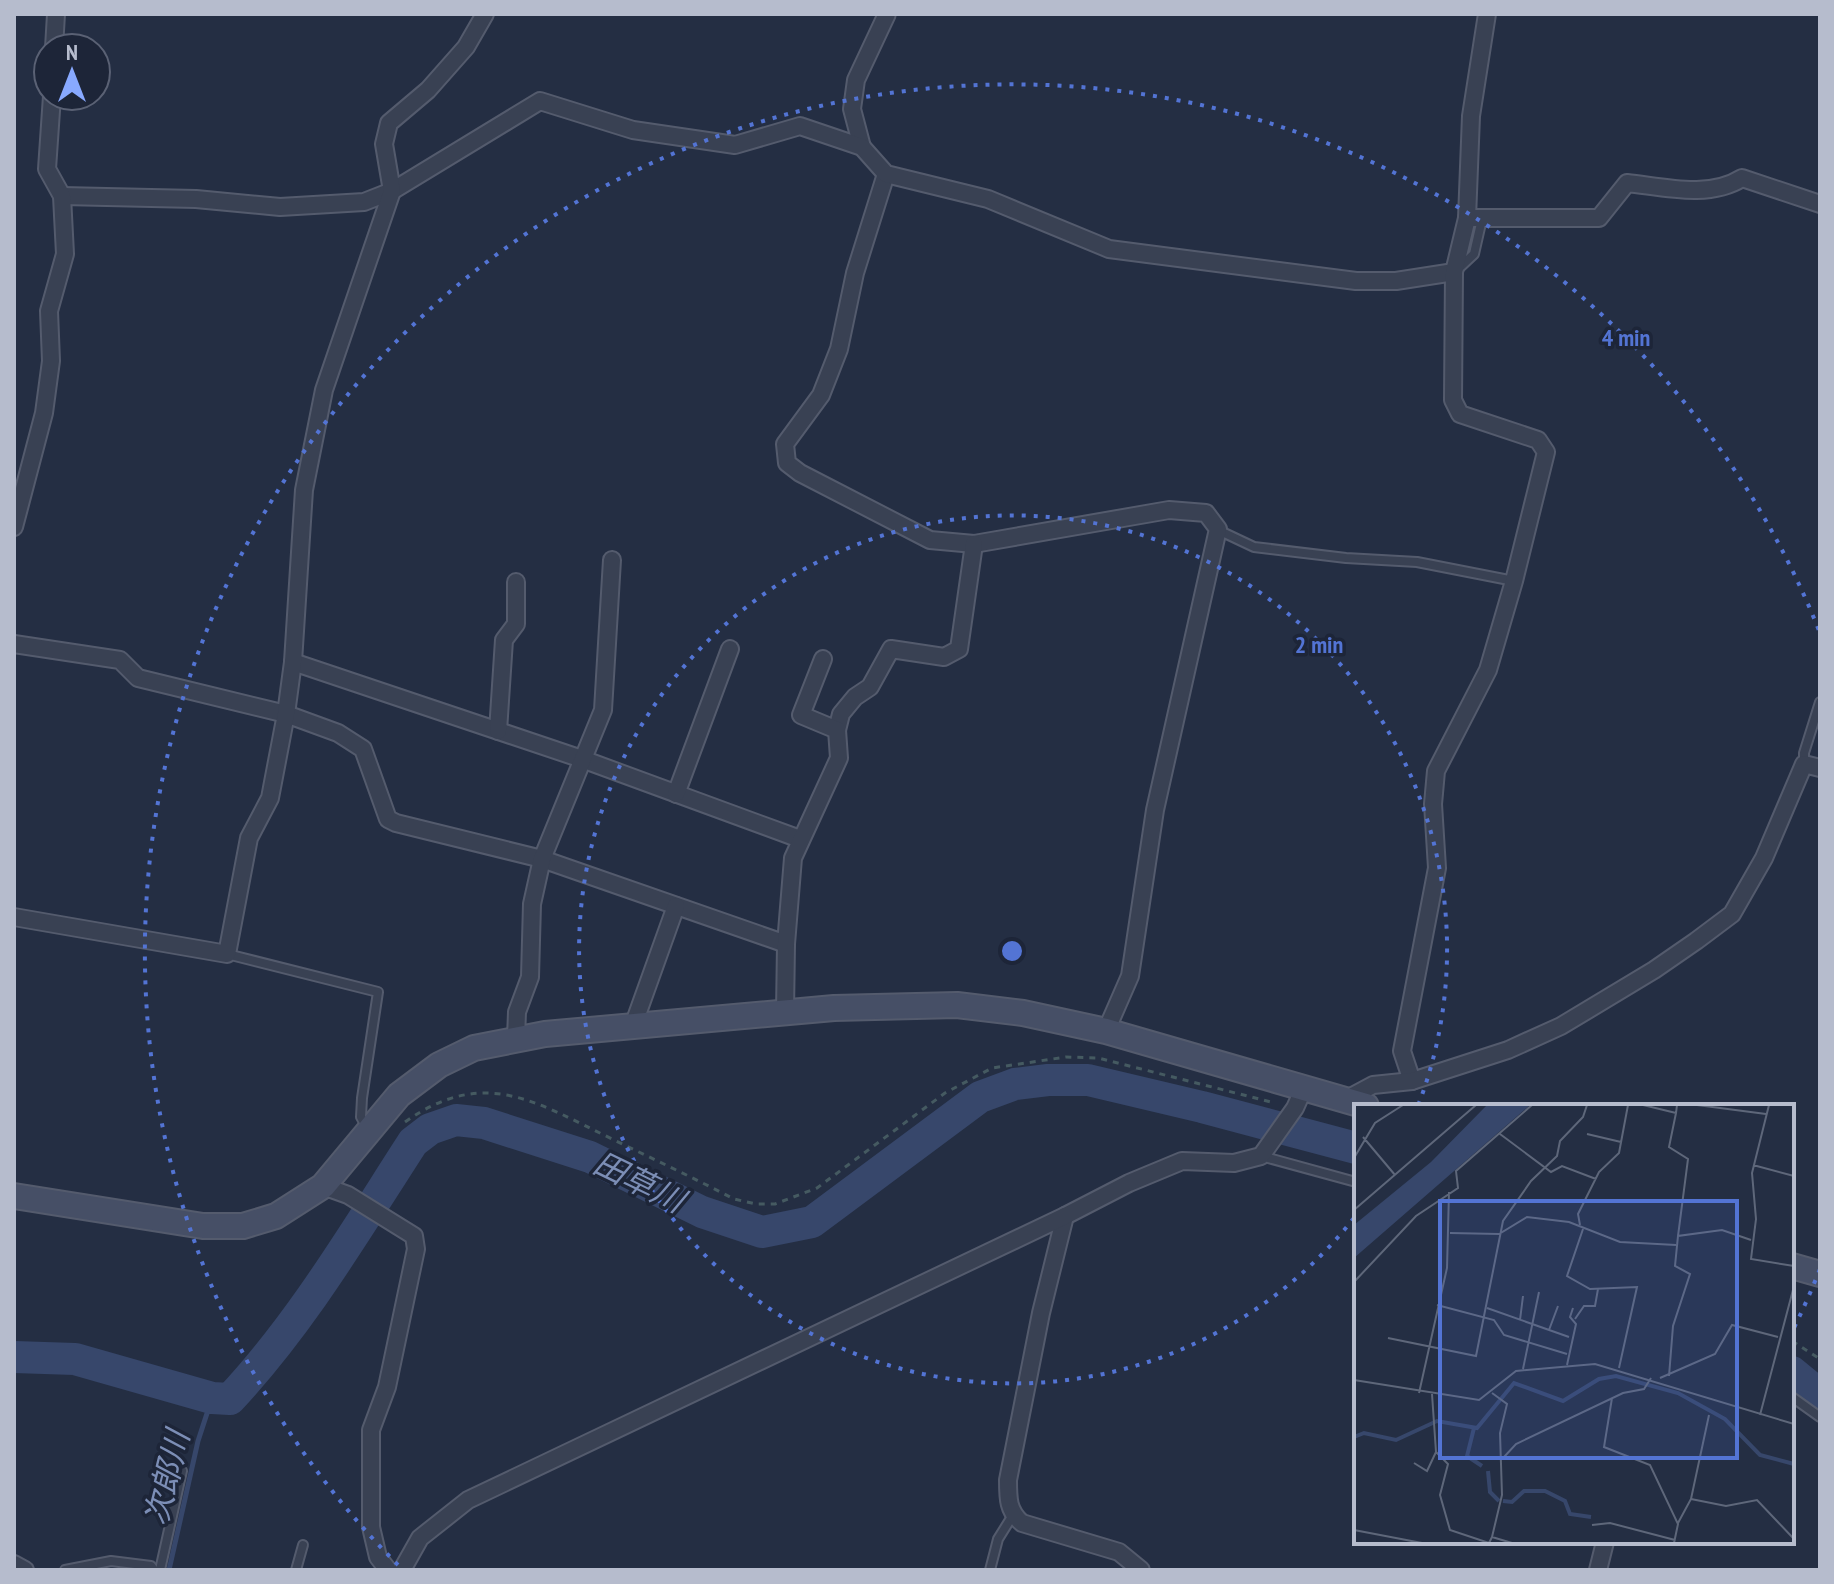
<svg xmlns="http://www.w3.org/2000/svg" width="1834" height="1584" font-family="'PT Sans Narrow','Noto Sans JP',sans-serif">
<style>
.lines{fill:none;stroke-linecap:round;stroke-linejoin:round}
.stream{stroke:#37476b;stroke-width:5}
.river{stroke:#37476b;stroke-width:32}
.lane-casing{stroke:#545b6d;stroke-width:12}
.street-casing{stroke:#545b6d;stroke-width:20}
.secondary-casing{stroke:#545b6d;stroke-width:28}
.path{stroke:#455a61;stroke-width:3;stroke-dasharray:6 6;stroke-linecap:butt}
.lane{stroke:#394153;stroke-width:8}
.street{stroke:#394153;stroke-width:16}
.secondary{stroke:#464f66;stroke-width:24}
.ring{fill:none;stroke:#5374d4;stroke-width:4;stroke-dasharray:4 8}
.labels{text-anchor:middle;stroke-width:7;stroke-linejoin:round;paint-order:stroke}
.water-label{font-size:32px;font-style:italic;fill:#7c8eb6;stroke:#1d2538}
.inset-river{fill:none;stroke:#37476b;stroke-width:4}
.inset-road{fill:none;stroke:#5e677a;stroke-width:2}
.view{fill:#5374d4;fill-opacity:0.15;stroke:#5374d4;stroke-width:4}
.inset-edge{fill:none;stroke:#b6bccd;stroke-width:4}
.centre{fill:#5374d4;stroke:#1d2538;stroke-width:4}
.ring-label{font-size:24px;text-anchor:middle;font-weight:bold;fill:#5374d4;stroke:#1d2538;stroke-width:7;stroke-linejoin:round;paint-order:stroke}
</style>
<rect width="100%" height="100%" fill="#242e43"/>
<g class="lines">
<!-- stream -->
<polyline class="stream" points="169,1570 198,1441 212,1398"/>
<!-- river -->
<g class="river">
<path d="M 14,1357 L 75,1359 L 212,1398 L 230,1399 C 302,1322 356,1230 413,1142 L 430,1129 L 456,1120 L 484,1123 L 590,1157 L 702,1212 L 762,1232 L 812,1222 L 980,1097 L 1015,1084 L 1048,1080 L 1088,1080 L 1202,1107 L 1356,1148"/>
<polyline points="1792,1372 1820,1395"/>
</g>
<!-- lane casing -->
<g class="lane-casing">
<g id="lane">
<polyline points="1458,269 1474,254 1482,219"/>
<polyline points="1218,530 1254,547 1346,558 1417,562 1514,581"/>
<polyline points="1804,764 1804,753 1820,702"/>
<polyline points="227,954 378,992 362,1098 361,1117 367,1128"/>
<polyline points="1261,1156 1356,1182"/>
<polyline points="1792,1397 1820,1417"/>
<polyline points="65,1570 111,1561 151,1566 154,1570"/>
<polyline points="160,1570 182,1471"/>
<polyline points="296,1570 303,1545"/>
<polyline points="990,1570 998,1539 1013,1515"/>
</g>
</g>
<!-- street casing -->
<g class="street-casing">
<g id="street">
<polyline points="54,48 56,14"/>
<polyline points="862,147 852,109 856,80 887,14"/>
<polyline points="886,174 855,273 839,349 821,395 785,444 787,463 800,473 930,540 974,544 1169,510 1206,513 1218,529 1155,810 1130,976 1106,1031"/>
<polyline points="62,196 196,199 280,207 364,202 392,191 540,101 633,130 735,145 800,126 862,147 886,174 988,199 1109,249 1356,281 1396,281 1454,272"/>
<polyline points="1467,218 1471,116 1487,14"/>
<polyline points="14,527 44,413 51,361 49,311 65,254 62,196 47,169 52,96"/>
<polyline points="14,644 120,660 138,678 286,714 338,733 363,749 388,819 396,823 542,859 786,944"/>
<polyline points="293,662 582,759 800,839"/>
<polyline points="837,730 841,714 855,697 870,687 891,649 944,657 959,649 974,544"/>
<polyline points="498,731 504,640 516,624 516,582"/>
<polyline points="676,794 730,649"/>
<polyline points="14,917 227,954 249,838 270,798 286,714 293,662 304,490 324,390 392,191 384,144 389,123 428,90 466,47 485,14"/>
<polyline points="785,1012 786,944 793,858 839,758 837,730 801,715 823,659"/>
<polyline points="633,1026 676,906"/>
<polyline points="516,1038 517,1012 530,977 532,904 542,859 603,710 612,560"/>
<path d="M 1412,1081 L 1402,1051 L 1437,868 L 1433,804 L 1436,771 L 1488,670 L 1514,581 L 1546,452 L 1538,440 L 1460,414 L 1453,400 L 1454,272 L 1467,218 L 1599,218 L 1627,183 C 1664,187 1709,199 1742,178 L 1820,204"/>
<polyline points="1345,1100 1373,1085 1412,1081 1508,1050 1561,1026 1654,970 1696,941 1732,914 1764,858 1804,764 1820,768"/>
<polyline points="323,1186 348,1195 414,1236 416,1249 387,1387 371,1430 371,1527 378,1557 388,1570"/>
<path d="M 1065,1216 L 1041,1313 L 1008,1480 C 1008,1499 1008,1511 1022,1523 L 1119,1552 L 1141,1570"/>
<polyline points="14,1564 25,1570"/>
<polyline points="402,1570 420,1538 468,1500 1065,1216 1129,1183 1182,1161 1234,1163 1261,1156 1295,1108 1304,1088"/>
<polyline points="1598,1570 1605,1542"/>
</g>
</g>
<!-- secondary casing -->
<g class="secondary-casing">
<g id="secondary">
<polyline points="14,1196 203,1226 243,1226 276,1216 323,1186 399,1095 439,1065 474,1048 545,1034 834,1008 957,1005 1023,1013 1106,1031 1366,1106"/>
<polyline points="1792,1266 1820,1274"/>
</g>
</g>
<!-- path -->
<g class="path">
<path d="M 405,1122 C 484,1066 536,1102 612,1139 C 653,1159 694,1178 734,1199 L 756,1204 L 775,1204 L 817,1188 L 945,1093 L 992,1068 L 1066,1057 L 1098,1058 L 1271,1102"/>
<polyline points="1792,1341 1820,1359"/>
</g>
<!-- lane -->
<use href="#lane" class="lane"/>
<!-- street -->
<use href="#street" class="street"/>
<!-- secondary -->
<use href="#secondary" class="secondary"/>
</g>
<!-- distance rings -->
<g class="ring">
<path d="M1354 1218A434 434 0 1 1 1419 1103"/>
<path d="M1820 1269A868 868 0 0 1 1792 1332M398 1565A868 868 0 1 1 1820 633"/>
</g>
<g class="labels">
<!-- water labels -->
<g class="water-label">
<text transform="translate(639 1182) rotate(26)" y="11">田草川</text>
<text transform="translate(167 1478) rotate(-76)" y="11">次郎川</text>
</g>
</g>
<!-- overview -->
<g transform="translate(1354 1104)">
<rect width="440" height="440" fill="#242e43"/>
<path d="M 133,1 L 176,1 L 0,154 L 0,121 L 77,58 Z" fill="#37476b"/>
<path class="inset-river" d="M 120,324 L 113,352 L 128,362M 0,333 L 10,329 L 42,336 L 83,317 L 123,324 L 160,279 L 209,297 L 245,275 L 262,272 L 324,289 L 371,315 L 406,351 L 440,360M 134,367 L 136,388 L 145,397M 149,397 L 158,398 L 170,387 L 191,387 L 211,397 L 216,410 L 237,413"/>
<path class="inset-road" d="M 289,1 L 322,9 L 323,1M 343,1 L 412,10M 415,1 L 398,69 L 402,115 L 397,155 L 440,162M 322,9 L 315,43 L 334,55 L 324,132M 146,30 L 197,68 L 208,62 L 242,75M 233,30 L 267,38M 9,33 L 41,71M 0,54 L 21,19 L 49,1M 399,61 L 440,72M 0,106 L 122,1M 226,121 L 224,110 L 245,68 L 265,49 L 274,1M 229,125 L 213,172 L 236,185 L 283,183 L 265,264M 96,129 L 145,130 L 173,113 L 215,118 L 266,138 L 322,141M 0,178 L 62,112 L 104,84 L 102,67 L 178,1M 83,201 L 140,216 L 150,231 L 213,250M 133,204 L 215,233M 221,215 L 230,202 L 241,202 L 244,185M 166,216 L 169,192M 195,226 L 204,202M 34,234 L 122,252 L 149,117 L 177,77 L 203,52 L 206,37 L 229,13 L 233,1M 213,261 L 222,220 L 216,213 L 219,204M 169,265 L 185,188M 315,272 L 319,222 L 336,170 L 321,162 L 324,132 L 368,126 L 397,136M 306,274 L 361,250 L 378,221 L 424,233M 0,276 L 125,296 L 162,267 L 241,260 L 440,320M 65,289 L 93,164 L 95,88M 258,294 L 250,343 L 296,361 L 324,420 L 320,439M 406,311 L 440,182M 82,348 L 94,360 L 86,391 L 96,426 L 135,439 L 138,433 L 158,439M 150,353 L 162,340 L 269,289 L 290,285 L 297,274M 60,359 L 73,367 L 82,348 L 78,290M 337,395 L 372,402 L 403,396 L 440,435M 324,419 L 337,395 L 355,311M 238,421 L 256,419 L 321,436M 0,426 L 68,439M 138,433 L 148,391 L 146,329 L 153,300 L 138,289"/>
<path class="view" d="M 86,97 L 383,97 L 383,354 L 86,354 Z"/>
<rect width="440" height="440" class="inset-edge"/>
</g>
<circle cx="1012" cy="951" r="12" class="centre"/>
<g class="ring-label">
<text x="1626" y="346">4 min</text>
<text x="1319" y="653">2 min</text>
</g>
<!-- border -->
<rect width="1834" height="1584" fill="none" stroke="#b6bccd" stroke-width="32"/>
<!-- north arrow -->
<g transform="translate(72 72)"><circle r="38" fill="#1d2538" stroke="#5a6174" stroke-width="2"/>
<path d="M0-6L14 30L0 20L-14 30Z" fill="#88a9ff"/>
<text y="-12" font-size="22" font-weight="bold" text-anchor="middle" fill="#b6bccd">N</text>
</g>
</svg>
